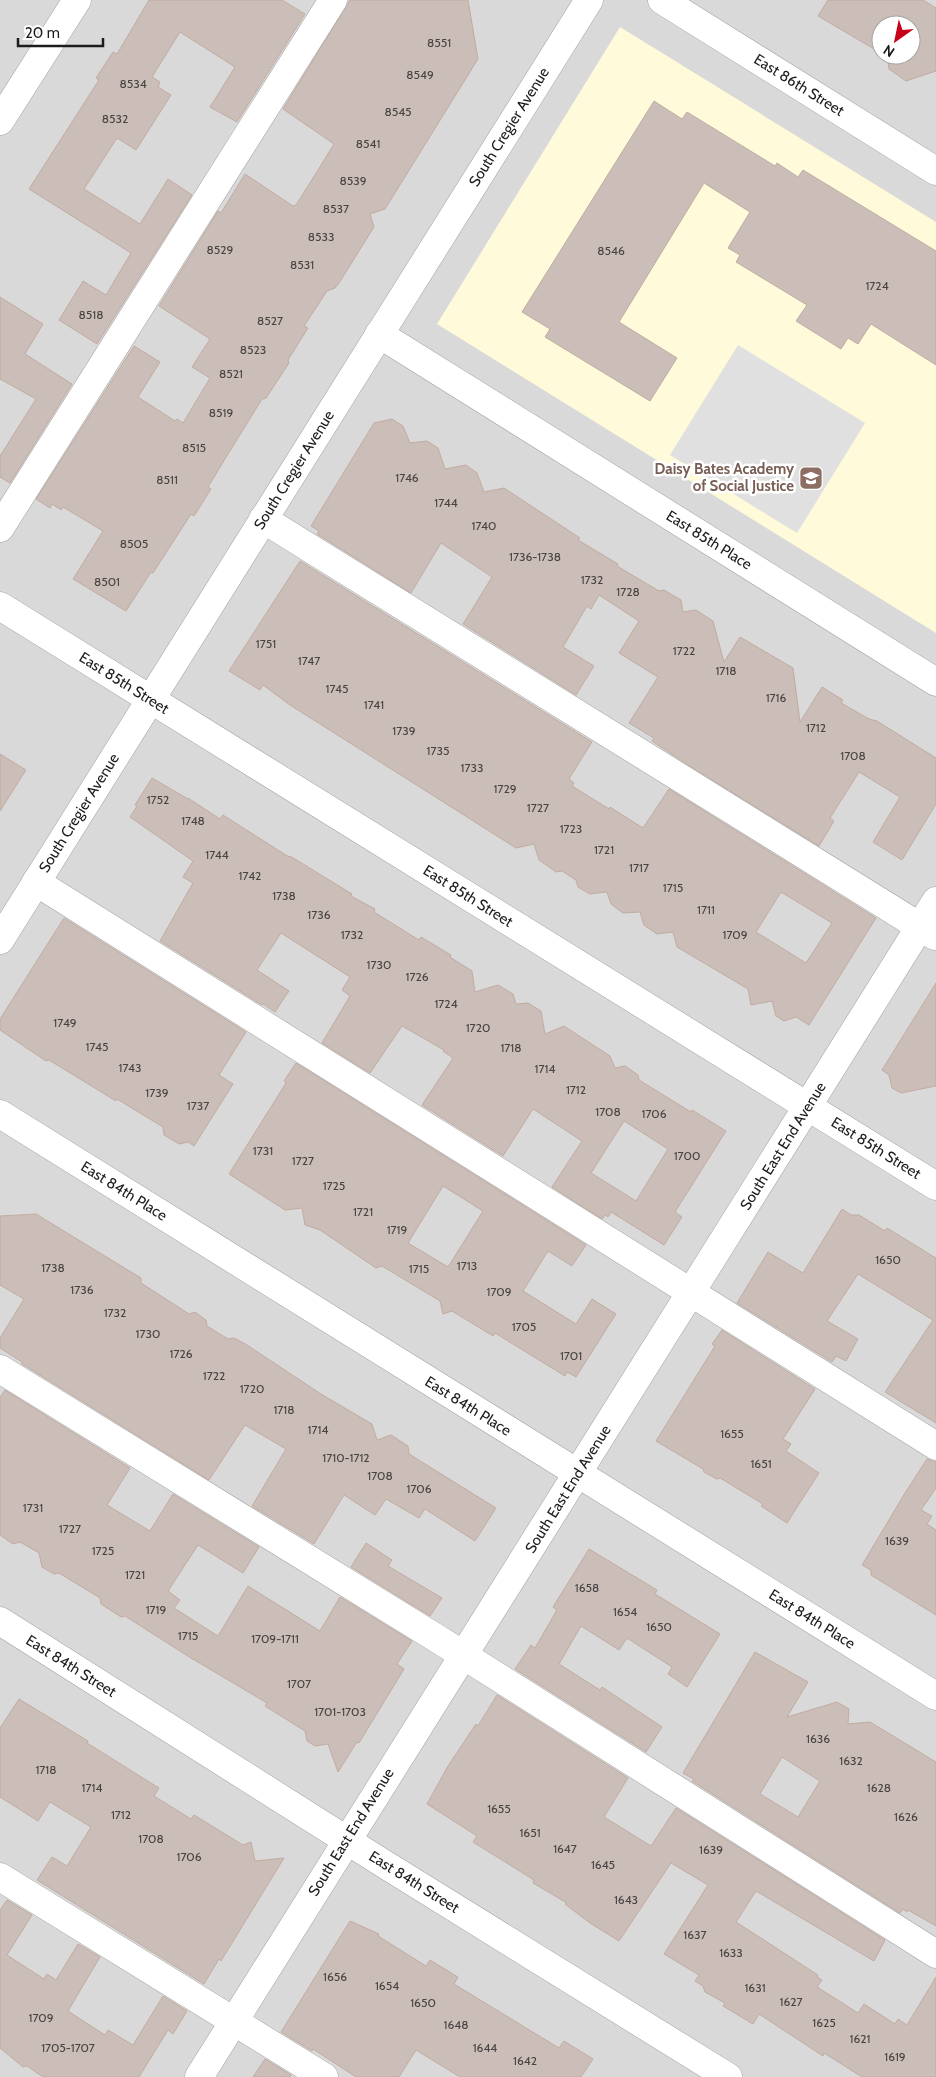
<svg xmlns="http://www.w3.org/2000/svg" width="936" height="2077" font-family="Cabin,sans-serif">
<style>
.residential{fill:#dad9d9;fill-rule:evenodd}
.education{fill:#fffad9}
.parking{fill:#e0e0e0}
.building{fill:#cbbdb7;stroke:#c1aca2;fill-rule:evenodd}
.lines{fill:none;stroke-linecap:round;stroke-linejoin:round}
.minor-casing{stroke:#a3a3a3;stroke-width:29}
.minor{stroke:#fff;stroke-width:28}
.labels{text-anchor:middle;stroke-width:5;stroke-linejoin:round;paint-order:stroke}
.number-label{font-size:12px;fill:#484443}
.street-label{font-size:15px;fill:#1c1c1c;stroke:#fff}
.education-label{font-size:15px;font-weight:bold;fill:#785e54;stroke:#fff;text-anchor:end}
</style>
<rect width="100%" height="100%" fill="#efe8e1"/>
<!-- residential -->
<path class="residential" d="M 0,0 L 936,0 L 936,2077 L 0,2077 ZM 881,25 L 911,25 L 911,55 L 881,55 Z"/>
<!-- education -->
<polygon class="education" points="620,27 936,222 936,633 437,324"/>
<!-- parking -->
<polygon class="parking" points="738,345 865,423 797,533 670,455"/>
<!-- building -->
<g class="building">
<polygon points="149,0 282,0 305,14 237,122 210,107 235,67 180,32 152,77 160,82 158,87 171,95 136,150 117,138 84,189 140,224 168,179 192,195 97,344 59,320 83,281 106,295 131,253 29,189 99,80 96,78 113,52 117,54"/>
<polygon points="350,0 468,0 478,59 385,209 370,214 374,227 339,283 335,288 327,291 304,326 308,328 288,360 289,363 266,398 262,399 225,459 208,487 211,489 194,516 191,514 153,573 151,572 126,611 73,579 103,531 63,507 61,510 52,504 50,508 36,499 134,346 160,362 138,397 175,421 177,419 183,423 210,378 192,367 210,339 159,306 218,211 221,213 245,174 293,206 296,205 318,170 334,144 283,109"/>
<polygon points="828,0 923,0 936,8 936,71 906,81 889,69 887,57 884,55 911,55 911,25 881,25 881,53 818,16"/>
<polygon points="654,101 682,119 687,112 775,166 777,163 798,177 803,170 936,251 936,365 871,324 858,344 848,338 841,349 796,321 807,305 736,262 740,255 728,248 750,212 704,183 619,322 677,358 650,401 545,337 550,329 522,312"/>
<polygon points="0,297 43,324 25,354 72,384 10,483 0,477 0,456 36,399 0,379"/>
<polygon points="392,419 403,426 410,443 427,441 438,448 445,469 466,465 477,473 484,492 504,488 580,538 578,540 618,564 617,566 659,591 664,590 681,600 683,612 696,610 713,621 724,662 740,637 793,668 800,722 822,687 843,700 841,703 869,719 877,721 936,758 936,804 902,860 873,842 900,797 859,772 830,818 834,821 819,846 685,763 652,741 654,738 629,723 658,677 619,653 639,621 599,595 591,609 587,606 563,647 594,666 576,695 463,624 492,577 441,543 411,593 317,534 319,531 311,526 374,423"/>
<path d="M 300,561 L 592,742 L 569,779 L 574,783 L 572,786 L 609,809 L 610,807 L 643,828 L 669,789 L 876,918 L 809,1025 L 796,1017 L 784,1021 L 776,1016 L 772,1001 L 751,1005 L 748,989 L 677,947 L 673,932 L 657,934 L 644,925 L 640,912 L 623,913 L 611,904 L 607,892 L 590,894 L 578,887 L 576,880 L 562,871 L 556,872 L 539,860 L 534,844 L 516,848 L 290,705 L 263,685 L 260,690 L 229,671 ZM 781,892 L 832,923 L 806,963 L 756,932 Z"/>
<polygon points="0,754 26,770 0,811"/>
<path d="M 152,778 L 188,799 L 188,798 L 220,819 L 223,815 L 289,857 L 290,856 L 352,894 L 351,896 L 375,909 L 374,912 L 419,940 L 421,937 L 451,955 L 450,957 L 472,971 L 475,992 L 498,985 L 513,994 L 516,1004 L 528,1003 L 541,1011 L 545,1034 L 564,1026 L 610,1056 L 615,1068 L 625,1066 L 638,1075 L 639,1080 L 691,1112 L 692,1110 L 726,1131 L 675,1212 L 682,1217 L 664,1245 L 611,1212 L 608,1217 L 605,1215 L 602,1219 L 552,1187 L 582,1141 L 533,1109 L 503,1156 L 422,1105 L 453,1058 L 443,1051 L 444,1050 L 402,1026 L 370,1073 L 322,1043 L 350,996 L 342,990 L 350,977 L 281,933 L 257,970 L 289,991 L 275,1012 L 263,1004 L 262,1005 L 160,941 L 193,883 L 183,877 L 193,861 L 130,817 L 137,806 L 135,805 ZM 624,1121 L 668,1149 L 636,1201 L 591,1173 Z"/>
<polygon points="64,918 246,1032 219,1075 233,1084 194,1146 188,1142 179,1144 164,1135 163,1127 117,1099 116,1101 49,1060 46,1061 0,1030 0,1019"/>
<polygon points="936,983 936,1086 901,1093 892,1088 889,1075 882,1070"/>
<path d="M 296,1063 L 586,1245 L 572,1266 L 548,1251 L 523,1291 L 576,1324 L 592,1299 L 616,1314 L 576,1377 L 567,1372 L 565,1376 L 495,1333 L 493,1336 L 452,1311 L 443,1314 L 440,1301 L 382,1266 L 376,1268 L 320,1230 L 305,1225 L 302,1208 L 285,1210 L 229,1174 L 286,1083 L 284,1081 ZM 443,1186 L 483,1211 L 448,1267 L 408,1243 Z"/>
<polygon points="842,1209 851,1215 859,1215 885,1231 887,1228 936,1258 936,1423 885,1392 933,1320 858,1274 827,1321 858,1339 846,1361 836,1356 832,1362 737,1303 768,1252 803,1273"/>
<polygon points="36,1214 141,1278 141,1283 189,1314 195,1312 206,1320 207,1326 228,1339 234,1338 247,1345 321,1394 372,1424 377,1440 391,1435 408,1446 409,1454 496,1508 475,1541 425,1509 419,1518 386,1499 375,1515 344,1495 314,1544 252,1506 286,1449 245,1425 209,1480 22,1364 22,1362 0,1348 0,1338 24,1299 0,1285 0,1216"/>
<polygon points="722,1330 815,1389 783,1439 791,1444 786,1451 819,1473 787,1523 761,1506 763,1504 720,1478 717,1479 704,1472 703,1469 656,1441 715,1346 712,1344"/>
<polygon points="5,1390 130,1468 107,1505 150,1531 173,1494 259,1547 243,1573 198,1545 168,1591 180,1600 174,1608 218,1636 248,1586 320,1631 340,1597 412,1641 397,1664 404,1669 359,1743 357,1742 338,1772 328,1744 315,1746 307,1741 305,1731 265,1706 267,1703 191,1658 125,1616 121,1617 101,1604 100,1598 59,1573 54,1574 42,1567 39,1553 20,1542 13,1544 0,1535 0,1397"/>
<polygon points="927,1459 936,1462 936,1488 921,1510 932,1516 927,1524 936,1530 936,1615 871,1575 871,1570 862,1565 905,1493"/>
<polygon points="366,1543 392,1560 388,1566 442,1598 430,1616 351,1567"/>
<polygon points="589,1549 657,1590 655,1594 720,1634 687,1687 668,1674 672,1667 627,1638 619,1650 581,1626 559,1664 600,1690 602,1687 662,1727 646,1752 515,1669 531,1645 535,1648 557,1610 553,1607"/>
<path d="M 755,1652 L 808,1682 L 787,1717 L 837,1702 L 849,1709 L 848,1724 L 870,1722 L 936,1762 L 936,1926 L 908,1910 L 907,1912 L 903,1909 L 900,1913 L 692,1781 L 694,1779 L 683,1773 ZM 782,1757 L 820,1781 L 798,1817 L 760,1794 Z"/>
<polygon points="497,1695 628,1778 604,1817 651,1846 676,1808 885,1940 874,1961 756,1891 736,1922 818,1975 817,1977 822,1980 817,1987 858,2013 864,2004 895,2024 898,2019 907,2025 936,1977 936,2077 862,2077 824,2053 823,2056 759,2014 753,2024 723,2006 725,2003 705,1992 703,1986 695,1981 699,1975 664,1954 708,1885 671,1863 619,1941 590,1923 565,1904 567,1903 533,1883 534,1880 473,1842 477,1836 427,1804 448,1766 476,1724 478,1726"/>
<polygon points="19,1699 88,1741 87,1743 159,1788 154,1796 191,1819 194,1815 243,1845 251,1842 255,1861 284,1858 221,1961 219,1959 204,1984 37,1880 52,1857 67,1866 91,1827 50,1802 38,1821 0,1797 0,1728"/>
<polygon points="7,1900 32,1915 7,1955 44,1979 47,1974 56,1980 78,1944 100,1957 68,2011 105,2035 108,2030 133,2045 163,1996 187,2011 173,2034 168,2030 139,2077 43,2077 27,2066 23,2067 0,2048 0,1910"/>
<polygon points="350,1921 379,1934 378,1936 426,1966 430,1960 458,1977 454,1984 559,2048 564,2041 593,2059 581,2077 460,2077 416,2050 399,2077 356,2077 313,2049 312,2051 281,2032"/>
<polygon points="265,2059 291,2075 290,2077 253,2077"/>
</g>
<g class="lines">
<!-- minor casing -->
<g class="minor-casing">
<g id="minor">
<polyline points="662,0 936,171"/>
<polyline points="0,121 77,0"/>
<polyline points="379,334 936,682"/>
<polyline points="263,519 935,936"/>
<polyline points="0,528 333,0"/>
<polyline points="0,606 936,1186"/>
<polyline points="36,882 936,1446"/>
<polyline points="0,940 589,0"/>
<polyline points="0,1114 936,1696"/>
<polyline points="0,1369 433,1636 936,1954"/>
<polyline points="0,1621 381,1862 728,2077"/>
<polyline points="0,1877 324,2077"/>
<polyline points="199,2077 936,901"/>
</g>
</g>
<!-- minor -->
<use href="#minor" class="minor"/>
</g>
<!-- icons -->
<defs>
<g id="school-square" transform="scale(1.25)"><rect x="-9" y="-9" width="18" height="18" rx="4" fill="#8d6e63" stroke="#fff"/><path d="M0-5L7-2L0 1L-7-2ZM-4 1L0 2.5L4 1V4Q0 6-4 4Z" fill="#fff"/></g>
</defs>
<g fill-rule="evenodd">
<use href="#school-square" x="811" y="478"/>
</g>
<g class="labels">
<!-- number labels -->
<g class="number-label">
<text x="439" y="47">8551</text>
<text x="420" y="79">8549</text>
<text x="133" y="88">8534</text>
<text x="398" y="116">8545</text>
<text x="115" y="123">8532</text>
<text x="368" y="148">8541</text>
<text x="353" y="185">8539</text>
<text x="336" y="213">8537</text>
<text x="321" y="241">8533</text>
<text x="220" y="254">8529</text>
<text x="611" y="255">8546</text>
<text x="302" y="269">8531</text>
<text x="877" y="290">1724</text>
<text x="91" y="319">8518</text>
<text x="270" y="325">8527</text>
<text x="253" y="354">8523</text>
<text x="231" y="378">8521</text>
<text x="221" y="417">8519</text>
<text x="194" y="452">8515</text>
<text x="407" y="482">1746</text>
<text x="167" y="484">8511</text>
<text x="446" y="507">1744</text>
<text x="484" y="530">1740</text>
<text x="134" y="548">8505</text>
<text x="535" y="561">1736-1738</text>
<text x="592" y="584">1732</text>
<text x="107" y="586">8501</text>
<text x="628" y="596">1728</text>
<text x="266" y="648">1751</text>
<text x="684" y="655">1722</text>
<text x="309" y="665">1747</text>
<text x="726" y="675">1718</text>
<text x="337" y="693">1745</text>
<text x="776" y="702">1716</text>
<text x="374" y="709">1741</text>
<text x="816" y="732">1712</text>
<text x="404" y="735">1739</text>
<text x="438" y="755">1735</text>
<text x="853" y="760">1708</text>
<text x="472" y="772">1733</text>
<text x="505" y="793">1729</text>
<text x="158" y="804">1752</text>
<text x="538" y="812">1727</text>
<text x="193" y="825">1748</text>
<text x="571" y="833">1723</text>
<text x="604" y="854">1721</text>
<text x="217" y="859">1744</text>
<text x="639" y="872">1717</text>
<text x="250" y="880">1742</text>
<text x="673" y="892">1715</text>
<text x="284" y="900">1738</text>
<text x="706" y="914">1711</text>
<text x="319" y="919">1736</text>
<text x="352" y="939">1732</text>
<text x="735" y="939">1709</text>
<text x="379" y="969">1730</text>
<text x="417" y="981">1726</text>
<text x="446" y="1008">1724</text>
<text x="65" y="1027">1749</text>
<text x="478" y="1032">1720</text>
<text x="97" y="1051">1745</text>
<text x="511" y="1052">1718</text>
<text x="130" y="1072">1743</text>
<text x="545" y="1073">1714</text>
<text x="576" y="1094">1712</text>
<text x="157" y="1097">1739</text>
<text x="198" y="1110">1737</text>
<text x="608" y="1116">1708</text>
<text x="654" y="1118">1706</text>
<text x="263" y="1155">1731</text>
<text x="687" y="1160">1700</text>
<text x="303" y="1165">1727</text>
<text x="334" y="1190">1725</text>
<text x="363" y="1216">1721</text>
<text x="397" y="1234">1719</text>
<text x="888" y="1264">1650</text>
<text x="467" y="1270">1713</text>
<text x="53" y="1272">1738</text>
<text x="419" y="1273">1715</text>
<text x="82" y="1294">1736</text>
<text x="499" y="1296">1709</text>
<text x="115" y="1317">1732</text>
<text x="524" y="1331">1705</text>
<text x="148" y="1338">1730</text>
<text x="181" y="1358">1726</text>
<text x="571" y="1360">1701</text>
<text x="214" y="1380">1722</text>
<text x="252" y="1393">1720</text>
<text x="284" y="1414">1718</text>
<text x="318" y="1434">1714</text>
<text x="732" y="1438">1655</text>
<text x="346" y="1462">1710-1712</text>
<text x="761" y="1468">1651</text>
<text x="380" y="1480">1708</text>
<text x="419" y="1493">1706</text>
<text x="33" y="1512">1731</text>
<text x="70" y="1533">1727</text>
<text x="897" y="1545">1639</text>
<text x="103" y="1555">1725</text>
<text x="135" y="1579">1721</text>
<text x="587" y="1592">1658</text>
<text x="156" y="1614">1719</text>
<text x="625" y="1616">1654</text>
<text x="659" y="1631">1650</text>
<text x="188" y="1640">1715</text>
<text x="275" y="1643">1709-1711</text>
<text x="299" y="1688">1707</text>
<text x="340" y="1716">1701-1703</text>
<text x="818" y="1743">1636</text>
<text x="851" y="1765">1632</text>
<text x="46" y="1774">1718</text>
<text x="92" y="1792">1714</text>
<text x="879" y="1792">1628</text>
<text x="499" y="1813">1655</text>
<text x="121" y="1819">1712</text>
<text x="906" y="1821">1626</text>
<text x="530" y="1837">1651</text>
<text x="151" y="1843">1708</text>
<text x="565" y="1853">1647</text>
<text x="711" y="1854">1639</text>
<text x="189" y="1861">1706</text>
<text x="603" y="1869">1645</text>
<text x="626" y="1904">1643</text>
<text x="695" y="1939">1637</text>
<text x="731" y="1957">1633</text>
<text x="335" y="1981">1656</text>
<text x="387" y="1990">1654</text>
<text x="755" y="1992">1631</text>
<text x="791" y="2006">1627</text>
<text x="423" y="2007">1650</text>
<text x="41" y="2022">1709</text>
<text x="824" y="2027">1625</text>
<text x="456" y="2029">1648</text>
<text x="860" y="2043">1621</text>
<text x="68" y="2052">1705-1707</text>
<text x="485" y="2052">1644</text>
<text x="895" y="2061">1619</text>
<text x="525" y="2065">1642</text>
</g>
<!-- street labels -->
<g class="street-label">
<text transform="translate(799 85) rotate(32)" y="5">East 86th Street</text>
<text transform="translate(509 127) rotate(-58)" y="5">South Cregier Avenue</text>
<text transform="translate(294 470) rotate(-58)" y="5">South Cregier Avenue</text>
<text transform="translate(709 540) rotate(32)" y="5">East 85th Place</text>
<text transform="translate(124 683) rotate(32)" y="5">East 85th Street</text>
<text transform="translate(79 813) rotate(-58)" y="5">South Cregier Avenue</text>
<text transform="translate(468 896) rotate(32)" y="5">East 85th Street</text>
<text transform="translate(783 1146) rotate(-58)" y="5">South East End Avenue</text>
<text transform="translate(876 1148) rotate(32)" y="5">East 85th Street</text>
<text transform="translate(124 1191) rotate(32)" y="5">East 84th Place</text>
<text transform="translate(468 1406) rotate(32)" y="5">East 84th Place</text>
<text transform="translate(568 1489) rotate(-58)" y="5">South East End Avenue</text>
<text transform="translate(812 1619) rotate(32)" y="5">East 84th Place</text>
<text transform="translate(71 1666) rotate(32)" y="5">East 84th Street</text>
<text transform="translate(351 1832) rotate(-58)" y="5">South East End Avenue</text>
<text transform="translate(414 1882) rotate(32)" y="5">East 84th Street</text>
</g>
<!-- education labels -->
<g class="education-label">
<text x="794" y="474">Daisy Bates Academy<tspan x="794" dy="17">of Social Justice</tspan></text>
</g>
</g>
<!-- north arrow -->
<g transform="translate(896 40) rotate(213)"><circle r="24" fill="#ffffff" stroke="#a4a4a4"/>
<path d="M0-4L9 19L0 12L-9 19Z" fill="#c80019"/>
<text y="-8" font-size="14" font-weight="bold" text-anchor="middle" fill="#1c1c1c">N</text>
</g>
<!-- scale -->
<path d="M18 38v8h85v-8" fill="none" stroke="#1c1c1c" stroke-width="2.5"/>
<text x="25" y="38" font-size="15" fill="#1c1c1c" stroke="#ffffff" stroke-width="4" paint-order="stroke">20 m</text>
</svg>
